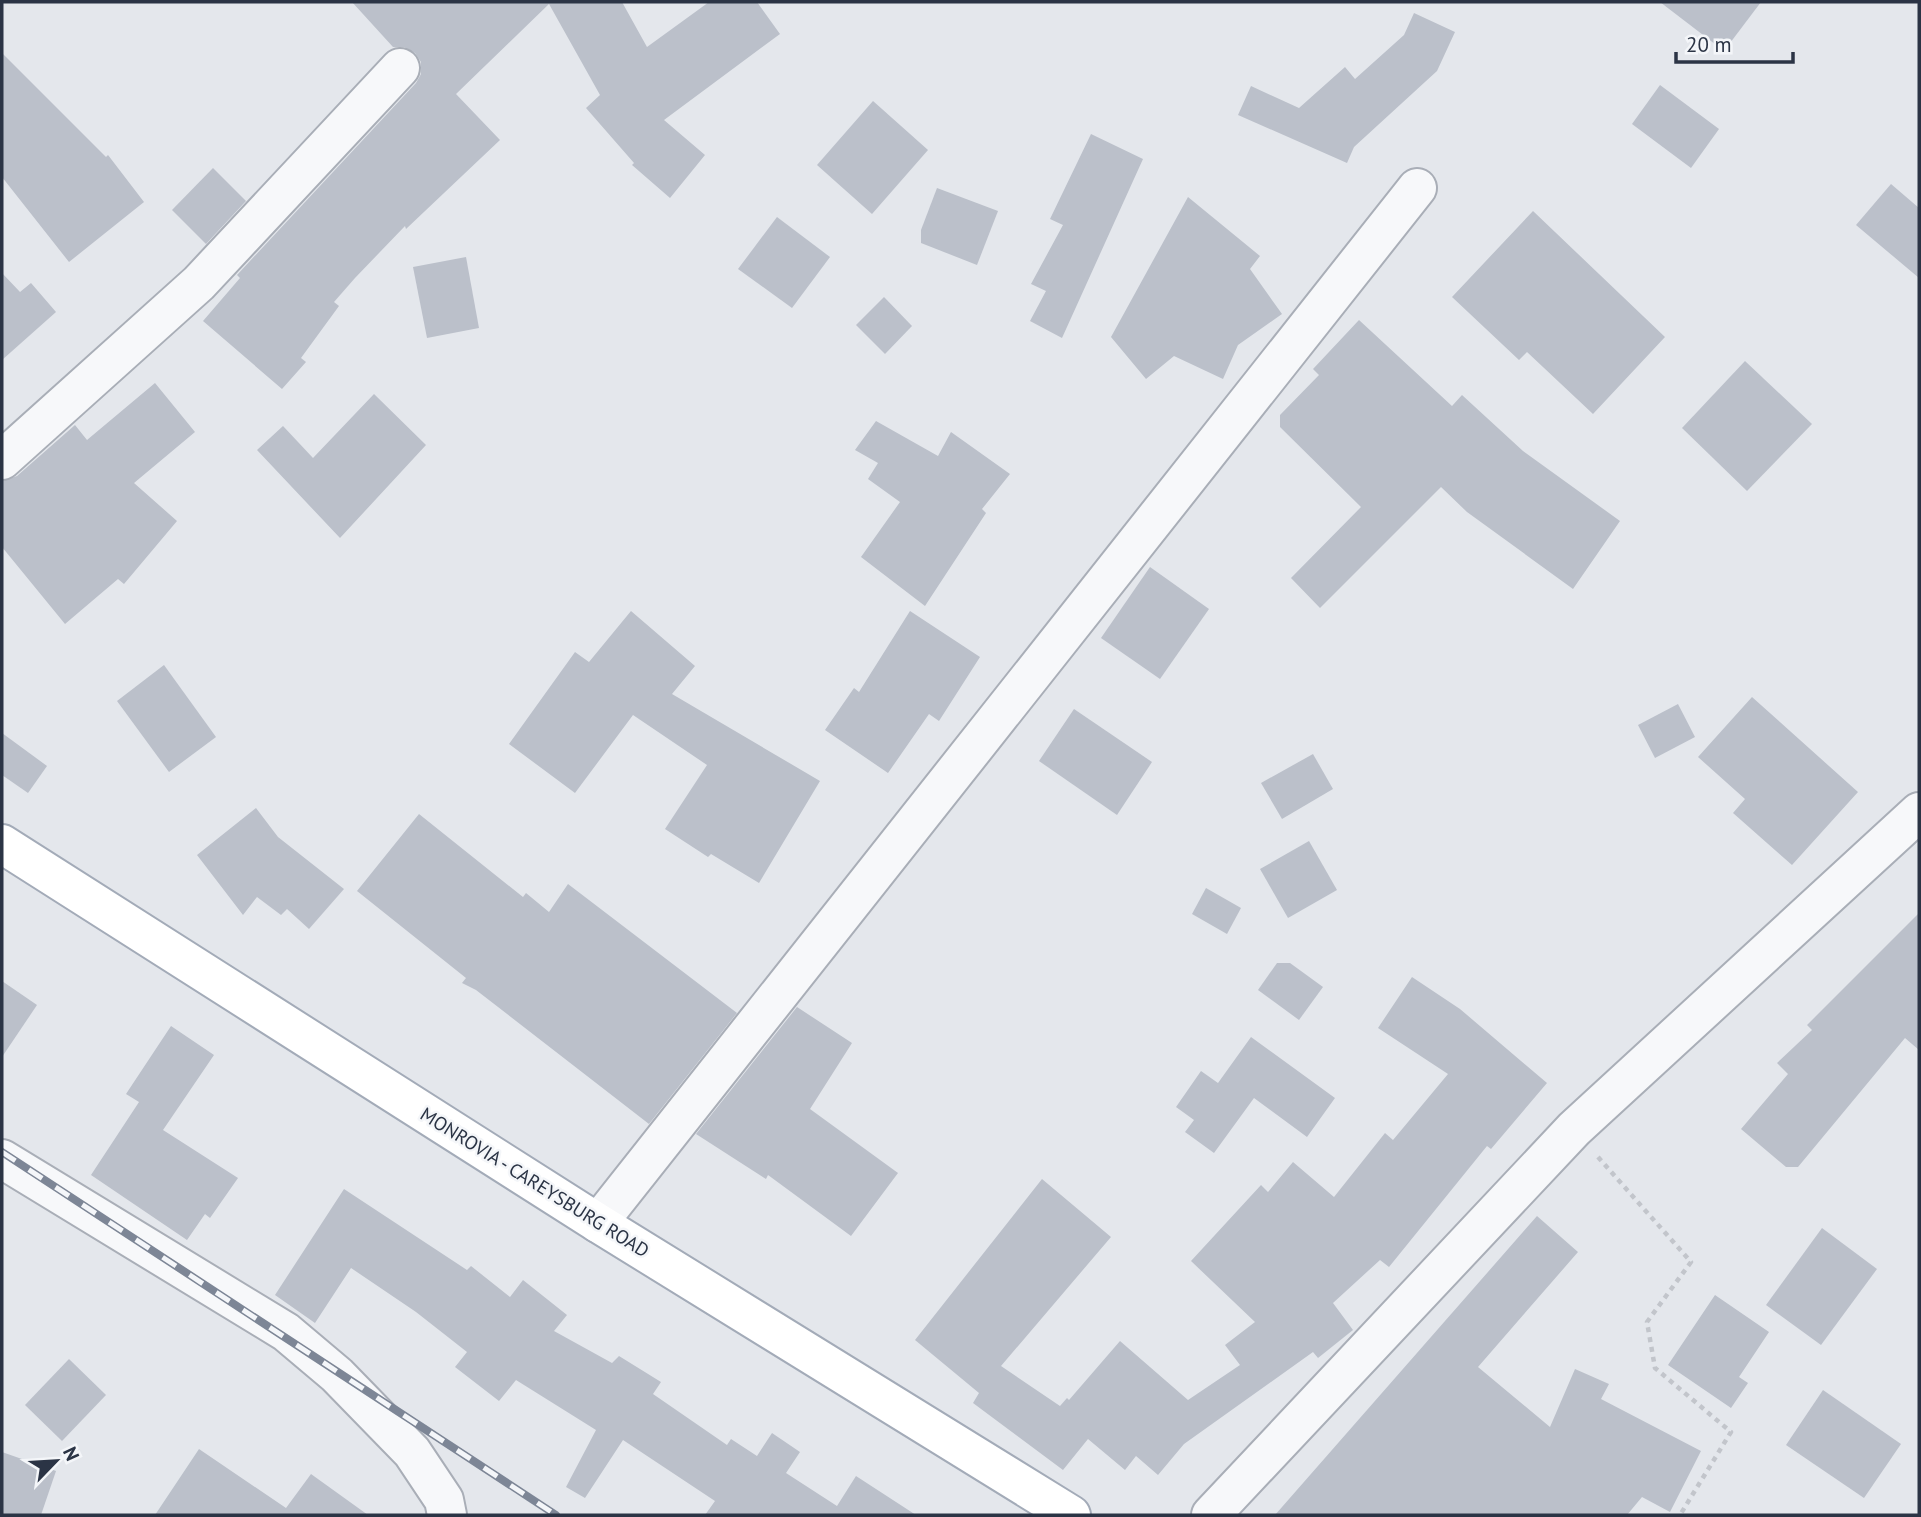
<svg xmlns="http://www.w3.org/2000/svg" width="1921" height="1517" font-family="'PT Sans',sans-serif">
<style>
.building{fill:#bbc0ca}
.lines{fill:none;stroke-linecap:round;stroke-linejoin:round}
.minor-casing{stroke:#a9aeb7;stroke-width:42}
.major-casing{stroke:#a3abb8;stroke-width:42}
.path{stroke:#c2c5cb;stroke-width:4.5;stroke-dasharray:5 5;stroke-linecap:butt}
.minor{stroke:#f7f8fa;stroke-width:38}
.major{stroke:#fff;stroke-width:38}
.rail-casing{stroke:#7d8696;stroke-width:8}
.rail{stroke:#f4f6f9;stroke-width:5;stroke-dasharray:16;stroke-linecap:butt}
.labels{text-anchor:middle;stroke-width:5;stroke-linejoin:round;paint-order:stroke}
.street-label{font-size:19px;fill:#2b3445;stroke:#f4f6f9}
</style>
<rect width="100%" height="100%" fill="#e4e7ec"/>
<!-- building -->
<g class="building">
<polygon points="352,2 622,2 647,47 709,2 757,2 780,34 664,120 705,155 670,198 632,165 634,163 586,108 600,95 549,4 456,94 500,140 406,229 405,226 355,278 334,302 339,306 301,358 306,362 282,389 203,321 240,278 237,275 416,83 421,74 421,62 415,53 404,47 393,47"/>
<polygon points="1660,2 1761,2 1724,51"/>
<polygon points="1414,13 1455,32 1437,71 1354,147 1347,163 1238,115 1251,86 1299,108 1345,67 1355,79 1404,35"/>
<polygon points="2,53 106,157 108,155 144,202 69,262 2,177"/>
<polygon points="1660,85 1719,129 1691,168 1632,124"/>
<polygon points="873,101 928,150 872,214 817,165"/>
<polygon points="1091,134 1143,159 1062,338 1030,321 1046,291 1031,284 1063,225 1050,219"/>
<polygon points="213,168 246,201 206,244 172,210"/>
<polygon points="1891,184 1919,208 1919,278 1856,225"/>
<polygon points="937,188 998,211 977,265 921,243 921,230"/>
<polygon points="1188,197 1260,256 1250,269 1282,314 1238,345 1223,379 1174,356 1146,379 1111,337"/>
<polygon points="1533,211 1665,337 1593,414 1527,352 1519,360 1452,297"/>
<polygon points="777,217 830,257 792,308 738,269"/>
<polygon points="466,257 479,328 427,338 413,267"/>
<polygon points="2,273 20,292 31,283 56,312 2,360"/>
<polygon points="884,297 912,326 885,354 856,325"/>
<polygon points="1359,320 1452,406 1462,395 1523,451 1620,521 1573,589 1467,512 1441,487 1320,608 1291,578 1361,507 1280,427 1280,415 1319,375 1313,369"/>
<polygon points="1745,361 1812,424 1747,491 1682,428"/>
<polygon points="155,383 195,432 134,483 177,521 124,584 118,579 65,624 2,547 2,481 17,476 75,425 87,440"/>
<polygon points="374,394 426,445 340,538 257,450 283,426 313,458"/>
<polygon points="876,421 938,456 951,432 1010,474 982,509 986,513 925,606 861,557 900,502 868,479 878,463 855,450"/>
<polygon points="1150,567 1209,609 1160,679 1101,638"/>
<polygon points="631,611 695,666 672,694 820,781 759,883 711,854 708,857 665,829 707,765 633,715 575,793 509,744 575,652 589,662"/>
<polygon points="910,611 980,657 939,721 929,714 888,773 825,730 854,688 859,692"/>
<polygon points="164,665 216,737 169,772 117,701"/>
<polygon points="1752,697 1858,792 1792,865 1733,813 1745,799 1698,757"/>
<polygon points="1678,704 1695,737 1655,758 1638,725"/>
<polygon points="1074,709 1152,762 1117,815 1039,761"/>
<polygon points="2,733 47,766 28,793 2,775"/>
<polygon points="1313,754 1333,789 1282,819 1261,783"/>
<polygon points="256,808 278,837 344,889 309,929 287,909 281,915 257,897 243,915 197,855"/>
<polygon points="419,814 523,897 526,893 549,912 568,884 737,1013 649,1124 476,990 462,983 466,978 357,891"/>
<polygon points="1309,841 1337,890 1288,918 1260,869"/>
<polygon points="1206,888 1241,908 1227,934 1192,914"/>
<polygon points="1919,913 1919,1050 1905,1038 1798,1167 1786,1167 1741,1129 1788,1074 1777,1063 1812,1030 1807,1025"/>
<polygon points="1277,963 1290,963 1323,987 1299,1020 1258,990"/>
<polygon points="1412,977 1460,1009 1547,1083 1491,1149 1487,1146 1389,1267 1380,1260 1333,1303 1353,1330 1318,1358 1313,1352 1184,1444 1158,1475 1136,1456 1125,1470 1088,1439 1063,1470 973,1403 979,1393 915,1340 1042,1179 1111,1237 1001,1366 1060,1406 1067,1398 1069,1400 1120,1341 1188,1400 1240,1365 1225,1345 1255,1322 1191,1261 1261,1185 1268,1192 1293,1162 1334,1197 1385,1133 1393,1140 1448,1074 1378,1028"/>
<polygon points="2,981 37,1005 2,1057"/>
<polygon points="797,1007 852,1043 810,1109 898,1173 851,1236 768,1175 766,1179 696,1134"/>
<polygon points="171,1026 214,1055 163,1130 238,1178 210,1218 205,1214 187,1240 91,1175 139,1102 126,1094"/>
<polygon points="1251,1037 1335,1098 1307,1137 1254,1098 1214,1153 1185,1132 1194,1120 1176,1107 1201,1071 1218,1083"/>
<polygon points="344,1189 467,1270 471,1266 510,1297 523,1280 567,1315 554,1331 612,1363 619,1356 661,1382 653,1394 727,1445 731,1439 757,1456 772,1433 800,1452 786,1473 837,1506 856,1476 916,1515 705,1515 715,1501 623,1440 585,1498 566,1487 596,1430 516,1380 499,1401 455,1367 467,1352 416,1312 351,1268 315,1323 275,1295"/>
<polygon points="1537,1216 1578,1252 1478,1367 1550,1427 1575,1369 1609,1384 1601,1399 1701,1451 1670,1512 1642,1497 1627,1515 1275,1515"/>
<polygon points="1822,1228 1877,1269 1821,1345 1766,1305"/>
<polygon points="1715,1295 1769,1332 1739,1377 1748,1383 1731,1408 1668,1365"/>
<polygon points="69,1359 106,1395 62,1441 25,1405"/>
<polygon points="1823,1390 1901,1444 1864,1498 1786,1445"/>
<polygon points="199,1449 286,1508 311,1474 368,1515 155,1515"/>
<polygon points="2,1452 56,1471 41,1515 2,1515"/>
</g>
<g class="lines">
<!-- minor casing -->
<g class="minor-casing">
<g id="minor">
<polyline points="2,460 199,283 400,68"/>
<polyline points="2,1159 286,1332 337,1375 412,1452 444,1500 447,1515"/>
<polyline points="598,1223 1417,188"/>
<polyline points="1211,1515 1574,1129 1919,812"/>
</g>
</g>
<!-- major casing -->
<g class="major-casing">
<polyline id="major" points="2,844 598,1223 1071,1515"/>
</g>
<!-- path -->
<polyline class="path" points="1598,1157 1691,1262 1647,1322 1655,1368 1731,1432 1680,1515"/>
<!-- minor -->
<use href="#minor" class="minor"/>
<!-- major -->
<use href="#major" class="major"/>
<!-- rail casing -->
<g class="rail-casing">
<polyline id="rail" points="2,1152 556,1515"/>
</g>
<!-- rail -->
<use href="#rail" class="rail"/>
</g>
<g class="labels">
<!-- street labels -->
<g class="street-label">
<text transform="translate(535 1182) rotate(32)" y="7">MONROVIA - CAREYSBURG ROAD</text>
</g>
</g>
<!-- border -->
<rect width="1921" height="1517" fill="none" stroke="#2b3445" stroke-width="7"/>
<!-- north arrow -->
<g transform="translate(56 1461) rotate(65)" stroke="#f4f6f9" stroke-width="5" paint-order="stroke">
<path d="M0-5L12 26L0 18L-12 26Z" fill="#2b3445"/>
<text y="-10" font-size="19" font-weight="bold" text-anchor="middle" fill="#2b3445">N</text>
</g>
<!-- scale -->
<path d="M1676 52v10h117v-10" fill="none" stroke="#2b3445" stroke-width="3.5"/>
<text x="1686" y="52" font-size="21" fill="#2b3445" stroke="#f4f6f9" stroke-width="5" paint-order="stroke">20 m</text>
</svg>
